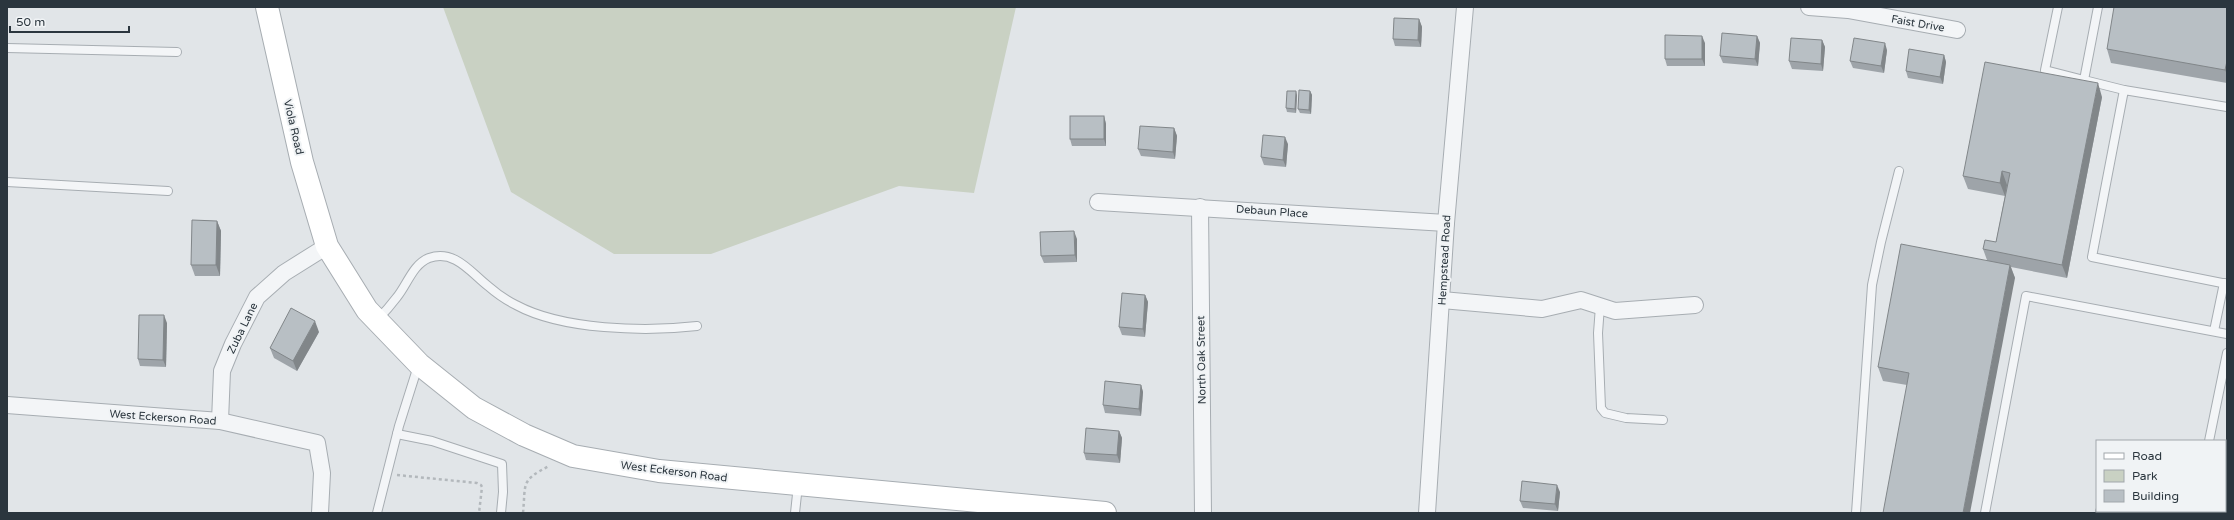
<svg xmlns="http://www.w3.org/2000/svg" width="2234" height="520" font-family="'Varela Round',sans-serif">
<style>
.green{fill:#c9d1c3}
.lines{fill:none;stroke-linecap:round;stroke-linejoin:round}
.lane-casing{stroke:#a7adb2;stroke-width:10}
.street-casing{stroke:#a7adb2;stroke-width:18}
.secondary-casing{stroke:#a7adb2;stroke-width:24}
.path{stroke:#b3b8bc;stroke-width:2.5;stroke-dasharray:3 3;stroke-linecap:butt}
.lane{stroke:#f3f5f7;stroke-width:8}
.street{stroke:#f3f5f7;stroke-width:16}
.secondary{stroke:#fff;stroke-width:22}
.wall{fill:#9ea4a9}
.shaded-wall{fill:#818689}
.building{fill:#b8bfc4;stroke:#818689}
.labels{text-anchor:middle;stroke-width:4;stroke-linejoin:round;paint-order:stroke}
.street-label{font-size:11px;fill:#2b363e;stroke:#f0f3f5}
</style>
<rect width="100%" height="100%" fill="#e1e5e8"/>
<!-- green -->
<polygon class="green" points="443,7 1016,7 974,193 899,186 711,254 614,254 511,192"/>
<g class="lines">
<!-- lane casing -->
<g class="lane-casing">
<g id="lane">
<polyline points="2058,7 2045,70 2084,80"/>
<polyline points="2098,7 2084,80 2124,90"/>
<polyline points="7,48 177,52"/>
<polyline points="2227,107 2124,90 2092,257 2227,284"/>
<polyline points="7,182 168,191"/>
<polyline points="1600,306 1598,333 1601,408 1605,413 1626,418 1663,420"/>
<path d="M 377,320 C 384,313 391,305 397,297 C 407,285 413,264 429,258 C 455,249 471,273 488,286 C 496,293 506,300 516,305 C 562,330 645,332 697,326"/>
<polyline points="2214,331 2224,283"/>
<polyline points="397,434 432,441 502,464 503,492 501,513"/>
<polyline points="2209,441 2227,353"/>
<polyline points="2225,453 2227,454"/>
<polyline points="2177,511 2186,513"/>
<polyline points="377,513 399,426 418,366"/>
<polyline points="795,513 798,485"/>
<polyline points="1856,513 1872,285 1881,242 1899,171"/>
<polyline points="1985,513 2026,296 2227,334"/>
<polyline points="2100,513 2100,511"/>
<polyline points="2193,513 2193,511"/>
</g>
</g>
<!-- street casing -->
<g class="street-casing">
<g id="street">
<polyline points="1809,7 1848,10 1957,30"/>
<polyline points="1098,202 1446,223"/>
<polyline points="1200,207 1203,513"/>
<polyline points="1442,300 1542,309 1581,300 1615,311 1695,305"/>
<polyline points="7,405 220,421 317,443 322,473 320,513"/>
<polyline points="220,421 222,371 233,344 257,297 284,273 327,246"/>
<polyline points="1427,513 1446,223 1465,7"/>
</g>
</g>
<!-- secondary casing -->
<g class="secondary-casing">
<polyline id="secondary" points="267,7 302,162 327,246 367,310 419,364 474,408 524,435 573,456 659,471 1105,513"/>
</g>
<!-- path -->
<g class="path">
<polyline points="397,475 477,483 481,485 482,487 479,513"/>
<path d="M 523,513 C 526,483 520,481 549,466"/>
</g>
<!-- lane -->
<use href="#lane" class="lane"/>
<!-- street -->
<use href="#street" class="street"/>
<!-- secondary -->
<use href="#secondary" class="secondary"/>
</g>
<!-- wall -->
<g class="wall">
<polygon points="2227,7 2227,83 2111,63 2107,49"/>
<polygon points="1419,19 1422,27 1421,47 1395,46 1393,39"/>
<polygon points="1757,36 1760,43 1758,66 1723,63 1720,56"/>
<polygon points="1822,40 1825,47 1823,71 1792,69 1789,61"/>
<polygon points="1705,43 1705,66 1667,66 1665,59"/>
<polygon points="1887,50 1884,73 1853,68 1850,61"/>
<polygon points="1944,55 1946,62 1943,84 1908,78 1906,71"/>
<polygon points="1310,91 1312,95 1311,114 1300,113 1298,109"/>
<polygon points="1297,95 1296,113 1287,112 1286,108"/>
<polygon points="2102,97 2067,278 2011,267 2015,278 1907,385 1883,381 1878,367 1987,260 1983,249 1996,242 2007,185 2005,196 1968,189 1963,176"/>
<polygon points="1104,116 1106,124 1106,146 1072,146 1070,139"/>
<polygon points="1174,128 1177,136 1175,159 1141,156 1138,149"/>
<polygon points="1288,144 1286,167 1264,165 1261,157"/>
<polygon points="217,221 221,231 220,276 195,276 191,265"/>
<polygon points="1077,239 1077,262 1044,263 1041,256"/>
<polygon points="1145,295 1148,302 1145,337 1122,335 1119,327"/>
<polygon points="167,323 166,367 140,366 138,359"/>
<polygon points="319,332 297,371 274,358 270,348"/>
<polygon points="1141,385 1143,392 1141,416 1105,413 1103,405"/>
<polygon points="1119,431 1122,438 1120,463 1086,460 1084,453"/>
<polygon points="1560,492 1558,511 1523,508 1520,501"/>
</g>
<!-- shaded-wall -->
<g class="shaded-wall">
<polygon points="1419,19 1422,27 1421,47 1418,40"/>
<polygon points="1702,36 1705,43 1705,66 1702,59"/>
<polygon points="1757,36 1760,43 1758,66 1755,59"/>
<polygon points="1822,40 1825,47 1823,71 1821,64"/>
<polygon points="1885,43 1887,50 1884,73 1881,66"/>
<polygon points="1944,55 1946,62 1943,84 1940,77"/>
<polygon points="2227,61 2227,74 2225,70"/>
<polygon points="2098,83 2102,97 2067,278 2062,265"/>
<polygon points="1296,91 1297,95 1296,113 1295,109"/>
<polygon points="1310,91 1312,95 1311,114 1309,110"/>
<polygon points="1104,116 1106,124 1106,146 1104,139"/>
<polygon points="1174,128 1177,136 1175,159 1173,152"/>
<polygon points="1285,137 1288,144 1286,167 1283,160"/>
<polygon points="2002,171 2007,185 2005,196 2000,183"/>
<polygon points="217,221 221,231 220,276 216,265"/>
<polygon points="1074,231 1077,239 1077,262 1075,255"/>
<polygon points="2010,265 2015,278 1970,513 1963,513"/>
<polygon points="1145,295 1148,302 1145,337 1143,329"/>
<polygon points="164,315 167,323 166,367 163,360"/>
<polygon points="315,321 319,332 297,371 293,361"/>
<polygon points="1141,385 1143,392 1141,416 1139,409"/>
<polygon points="1119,431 1122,438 1120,463 1117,455"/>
<polygon points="1557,485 1560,492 1558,511 1555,504"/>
</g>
<!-- building -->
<g class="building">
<polygon points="2114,7 2227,7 2227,61 2225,70 2107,49"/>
<polygon points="1394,18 1419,19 1418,40 1393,39"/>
<polygon points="1722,33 1757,36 1755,59 1720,56"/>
<polygon points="1665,35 1702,36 1702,59 1665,59"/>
<polygon points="1791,38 1822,40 1821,64 1789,61"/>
<polygon points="1854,38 1885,43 1881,66 1850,61"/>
<polygon points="1909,49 1944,55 1940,77 1906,71"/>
<polygon points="1985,62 2098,83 2062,265 1983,249 1985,240 1996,242 2010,173 2002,171 2000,183 1963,176"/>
<polygon points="1299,90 1310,91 1309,110 1298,109"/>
<polygon points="1287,91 1296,91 1295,109 1286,108"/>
<rect x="1070" y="116" width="34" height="23"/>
<polygon points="1140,126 1174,128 1173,152 1138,149"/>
<polygon points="1263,135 1285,137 1283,160 1261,157"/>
<polygon points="192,220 217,221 216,265 191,265"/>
<polygon points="1074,231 1075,255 1041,256 1040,232"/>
<polygon points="1901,244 2010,265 1963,513 1883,513 1909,373 1878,367"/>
<polygon points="1122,293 1145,295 1143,329 1119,327"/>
<polygon points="291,308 315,321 293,361 270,348"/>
<polygon points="139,315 164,315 163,360 138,359"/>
<polygon points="1105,381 1141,385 1139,409 1103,405"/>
<polygon points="1086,428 1119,431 1117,455 1084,453"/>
<polygon points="1522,481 1557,485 1555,504 1520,501"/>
</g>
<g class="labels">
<!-- street labels -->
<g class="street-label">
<text transform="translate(1918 23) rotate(10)" y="4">Faist Drive</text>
<text transform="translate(294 127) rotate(77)" y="4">Viola Road</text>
<text transform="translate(1272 211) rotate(4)" y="4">Debaun Place</text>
<text transform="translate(1444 260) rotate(-87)" y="4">Hempstead Road</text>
<text transform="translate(242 328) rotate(-64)" y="4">Zuba Lane</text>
<text transform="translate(1201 360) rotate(-91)" y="4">North Oak Street</text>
<text transform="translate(163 417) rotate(4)" y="4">West Eckerson Road</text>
<text transform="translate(674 471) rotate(7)" y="4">West Eckerson Road</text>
</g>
</g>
<!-- border -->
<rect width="2234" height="520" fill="none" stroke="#2b363e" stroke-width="16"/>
<!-- legend -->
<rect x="2096" y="440" width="130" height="72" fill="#f0f3f5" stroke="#a1a7ac"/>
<rect x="2104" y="453" width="20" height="6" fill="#ffffff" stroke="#a1a7ac"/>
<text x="2132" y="460" font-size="12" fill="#2b363e">Road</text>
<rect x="2104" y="470" width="20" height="12" fill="#c9d1c3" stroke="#a1a7ac"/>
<text x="2132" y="480" font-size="12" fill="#2b363e">Park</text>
<rect x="2104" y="490" width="20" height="12" fill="#b8bfc4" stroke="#a1a7ac"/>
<text x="2132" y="500" font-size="12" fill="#2b363e">Building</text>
<!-- scale -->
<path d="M10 26v6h119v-6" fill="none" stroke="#2b363e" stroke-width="2"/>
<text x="16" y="26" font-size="12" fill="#2b363e" stroke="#f0f3f5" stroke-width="3" paint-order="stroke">50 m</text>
</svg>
